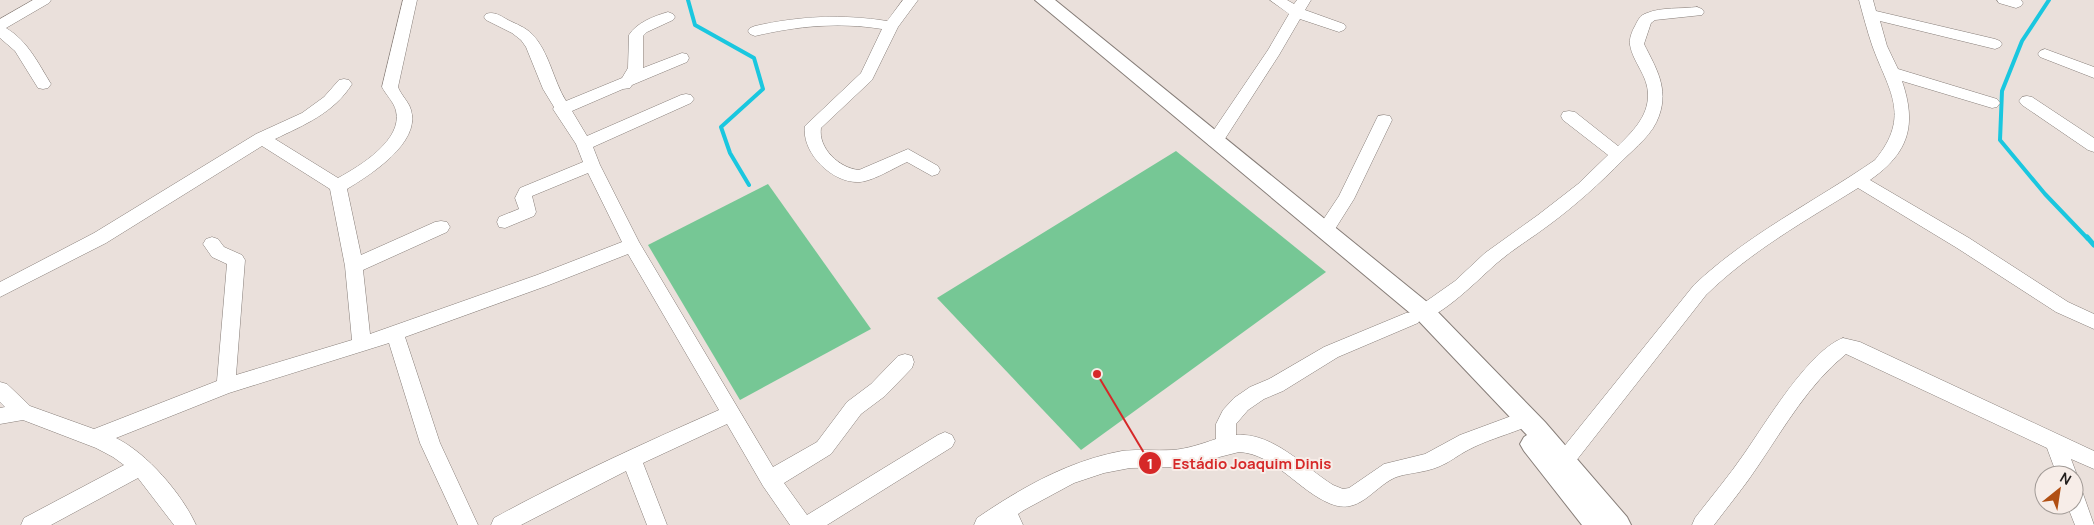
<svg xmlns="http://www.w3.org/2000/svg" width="2094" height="525" font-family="Manrope,sans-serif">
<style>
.green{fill:#76c795}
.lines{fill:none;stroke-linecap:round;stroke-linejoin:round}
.stream-far1{stroke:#1ac7df;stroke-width:4}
.stream{stroke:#1ac7df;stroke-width:5}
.minor-casing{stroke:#877e79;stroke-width:1}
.tertiary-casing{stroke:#877e79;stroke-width:2}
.minor{fill:#fff;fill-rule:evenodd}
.tertiary{fill:#fff;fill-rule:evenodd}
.leader{fill:none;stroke:#d62828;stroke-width:2}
.callout-dot{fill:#d62828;stroke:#f7ede8;stroke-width:2}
.mark-label{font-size:15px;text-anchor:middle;font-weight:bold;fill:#fff}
.callout-label{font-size:15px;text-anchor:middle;font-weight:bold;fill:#d62828;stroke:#f7ede8;stroke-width:4;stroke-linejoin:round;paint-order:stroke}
</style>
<rect width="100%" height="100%" fill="#eae0db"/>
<!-- green -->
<g class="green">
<polygon points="1176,151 1326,272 1081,450 937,298"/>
<polygon points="768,184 871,329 740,400 648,245"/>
</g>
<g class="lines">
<!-- stream-far1 -->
<g class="stream-far1">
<polyline points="688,0 695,25 754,58 763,89 721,127 730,153 749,185"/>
<polyline points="2049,0 2022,41 2002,91 2000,140 2045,194 2088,239"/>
</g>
<!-- stream -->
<polyline class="stream" points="2087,237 2094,245"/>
<!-- minor casing -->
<g class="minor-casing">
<g id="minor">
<path d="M 33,0 L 51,0 L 49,3 L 6,28 C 28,41 38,63 51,84 L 48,88 L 43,89 L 38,88 L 15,51 L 0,38 L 0,19 Z"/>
<path d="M 403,0 L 417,0 L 398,87 C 401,95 409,102 411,110 C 421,143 370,175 347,189 L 361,255 L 435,222 L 441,221 L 447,222 L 450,227 L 447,232 L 363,270 L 370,334 L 537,275 L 622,242 L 588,173 L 532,196 L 536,212 L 534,216 L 505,228 L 499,227 L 497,222 L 499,217 L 519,209 L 515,198 L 520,188 L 583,162 L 576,144 L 553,109 L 554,107 L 543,89 L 526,47 L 521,40 L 512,33 L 486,20 L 484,17 L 486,14 C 494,11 501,16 508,20 C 516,24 525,27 532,34 C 549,51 553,80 566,101 L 622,78 L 628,68 L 629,35 C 636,23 654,16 668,12 L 673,14 L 675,17 L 673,20 L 647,32 L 643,36 L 643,68 L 682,53 L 687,54 L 689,58 L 687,62 L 632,85 L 630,88 L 623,89 L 572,111 L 587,136 L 681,95 L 686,94 L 691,95 L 694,99 L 691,103 L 593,147 L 600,165 L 639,242 L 773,467 L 817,442 L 847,402 L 871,384 L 898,356 L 905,354 L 912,356 L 914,362 L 912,368 L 885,396 L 861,414 L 831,454 L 784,483 L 807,515 L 938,435 L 945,432 L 952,435 L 955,441 L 952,447 L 827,525 L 790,525 L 763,486 L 727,424 L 643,463 L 667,525 L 647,525 L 626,471 L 521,525 L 491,525 L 494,518 C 567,478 642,444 719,410 L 628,254 L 549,285 L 405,337 L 440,443 L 478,525 L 458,525 L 420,443 L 389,343 L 229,393 L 116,438 C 147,453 182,494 196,525 L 174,525 L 138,478 L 51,525 L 21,525 L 24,518 L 124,465 L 113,457 L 96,448 L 23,420 L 0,424 L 0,408 L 5,407 L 0,402 L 0,382 L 7,384 L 30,406 L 94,429 L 217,381 L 227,264 L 212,257 L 203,244 L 206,239 L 212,237 L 218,239 L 224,247 L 242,255 L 245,260 L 236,375 L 352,340 L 345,266 L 330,189 L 262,146 L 106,243 L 0,297 L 0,282 L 94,233 L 256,134 L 302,113 L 324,97 L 339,80 L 344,79 L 349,80 L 352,84 C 334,113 304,125 275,139 L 338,178 C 360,166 403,140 396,111 C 394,102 386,95 382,87 Z"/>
<path d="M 903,0 L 918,0 L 898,27 L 872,80 L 821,128 C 818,148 839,168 859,170 L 908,149 L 938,166 L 940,170 L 938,174 L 932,176 L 907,162 C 894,168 873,181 860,182 C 832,184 801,152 805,126 L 861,73 L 882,29 C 839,22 797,26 755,36 L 750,34 L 748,31 L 750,28 L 755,26 C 800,16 842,14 887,21 Z"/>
<polygon points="1270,0 1287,0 1294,4 1297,0 1311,0 1305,10 1344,24 1346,27 1344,30 1339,32 1300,19 1279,55 1221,145 1215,147 1209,145 1207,141 1209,137 1268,50 1289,14"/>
<path d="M 1859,0 L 1873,0 L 1876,11 L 1995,39 L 2000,41 L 2002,44 L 2000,47 L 1995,49 L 1880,21 L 1887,46 L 1898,69 L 1997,99 L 2000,103 L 1997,107 L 1992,108 L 1902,81 C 1917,125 1909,153 1870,180 L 1969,238 L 2068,302 L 2094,314 L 2094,329 L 2056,312 L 1957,248 L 1858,188 C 1805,221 1751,251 1706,295 L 1572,466 L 1565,469 L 1558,466 L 1555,460 L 1558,454 L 1694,285 C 1748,234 1814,202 1875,160 C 1912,115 1888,90 1872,45 C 1867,30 1863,15 1859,0 Z"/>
<polygon points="1997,0 2021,0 2023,3 2021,6 2016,8 1999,3"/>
<path d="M 1697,7 L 1702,9 L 1704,12 L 1702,15 L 1655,20 L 1651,23 L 1644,44 C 1656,68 1669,88 1659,116 C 1653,134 1636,147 1623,160 C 1600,183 1576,205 1549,225 C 1532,238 1513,249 1497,263 C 1483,275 1437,322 1421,318 L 1418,323 L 1338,357 L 1283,391 L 1264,399 L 1248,410 L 1236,424 L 1236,435 C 1273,432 1304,467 1333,485 L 1343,489 L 1349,488 L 1384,464 L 1425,454 L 1460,435 L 1514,415 L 1521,417 L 1524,423 L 1521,429 C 1503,436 1485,441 1468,450 C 1458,455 1449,463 1438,467 C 1424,473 1405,473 1394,478 C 1372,489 1359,515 1331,504 C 1298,491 1275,454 1239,452 L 1180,467 L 1130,468 L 1104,473 L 1074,483 L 1024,510 L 1018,514 L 1023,525 L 974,525 L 977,518 C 1021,488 1068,461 1122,451 C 1138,449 1155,451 1172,450 C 1187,449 1201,444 1216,439 L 1216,424 L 1223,410 L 1234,398 L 1250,387 L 1269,379 L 1324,347 L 1406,313 L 1415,312 L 1418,307 L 1455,281 L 1485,253 L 1538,215 L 1578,184 L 1608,155 L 1563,120 L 1561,116 L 1563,112 L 1569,111 L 1575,112 L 1618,146 C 1632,132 1648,117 1648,95 C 1648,75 1633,63 1630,45 C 1629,39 1632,31 1635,26 C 1638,20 1640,15 1647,13 C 1661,7 1682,9 1697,7 Z"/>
<polygon points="2045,49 2094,67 2094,78 2040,57 2038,54 2040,51"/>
<polygon points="2027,96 2032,97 2094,138 2094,152 2088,150 2022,105 2019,101 2022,97"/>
<polygon points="1384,115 1390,116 1392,120 1354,199 1332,234 1326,235 1320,234 1317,229 1339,196 1376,120 1378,116"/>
<path d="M 1843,338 L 1860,342 L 2094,451 L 2094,469 L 2071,459 L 2077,475 L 2074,481 L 2074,475 L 2057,475 L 2047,448 L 1846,354 C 1809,384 1785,426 1758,466 C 1745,486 1729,505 1714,525 L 1692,525 L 1695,518 C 1711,497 1729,476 1744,454 C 1765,424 1809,350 1843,338 Z"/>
<polygon points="2074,486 2081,488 2094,525 2075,525 2067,505 2074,505"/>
</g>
</g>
<!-- tertiary casing -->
<g class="tertiary-casing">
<polygon id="tertiary" points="1035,0 1055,0 1432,306 1545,422 1627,517 1631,525 1582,525 1524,451 1520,444 1524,437 1527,435 1416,318"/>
</g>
<!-- minor -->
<use href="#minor" class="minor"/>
<!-- tertiary -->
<use href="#tertiary" class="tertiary"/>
</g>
<!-- callouts -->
<path class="leader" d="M1097 374L1150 463"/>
<g class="callout-dot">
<circle cx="1097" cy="374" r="5"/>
<circle cx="1150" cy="463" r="12"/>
</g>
<g class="mark-label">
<text x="1150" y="469">1</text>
</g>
<g class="callout-label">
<text x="1252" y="469">Estádio Joaquim Dinis</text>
</g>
<!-- north arrow -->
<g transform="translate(2059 490) rotate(30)"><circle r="24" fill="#f7ede8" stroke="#a29b97"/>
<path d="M0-4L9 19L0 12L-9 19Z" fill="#b14f13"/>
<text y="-8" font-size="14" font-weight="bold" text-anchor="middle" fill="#231f1d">N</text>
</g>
</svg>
